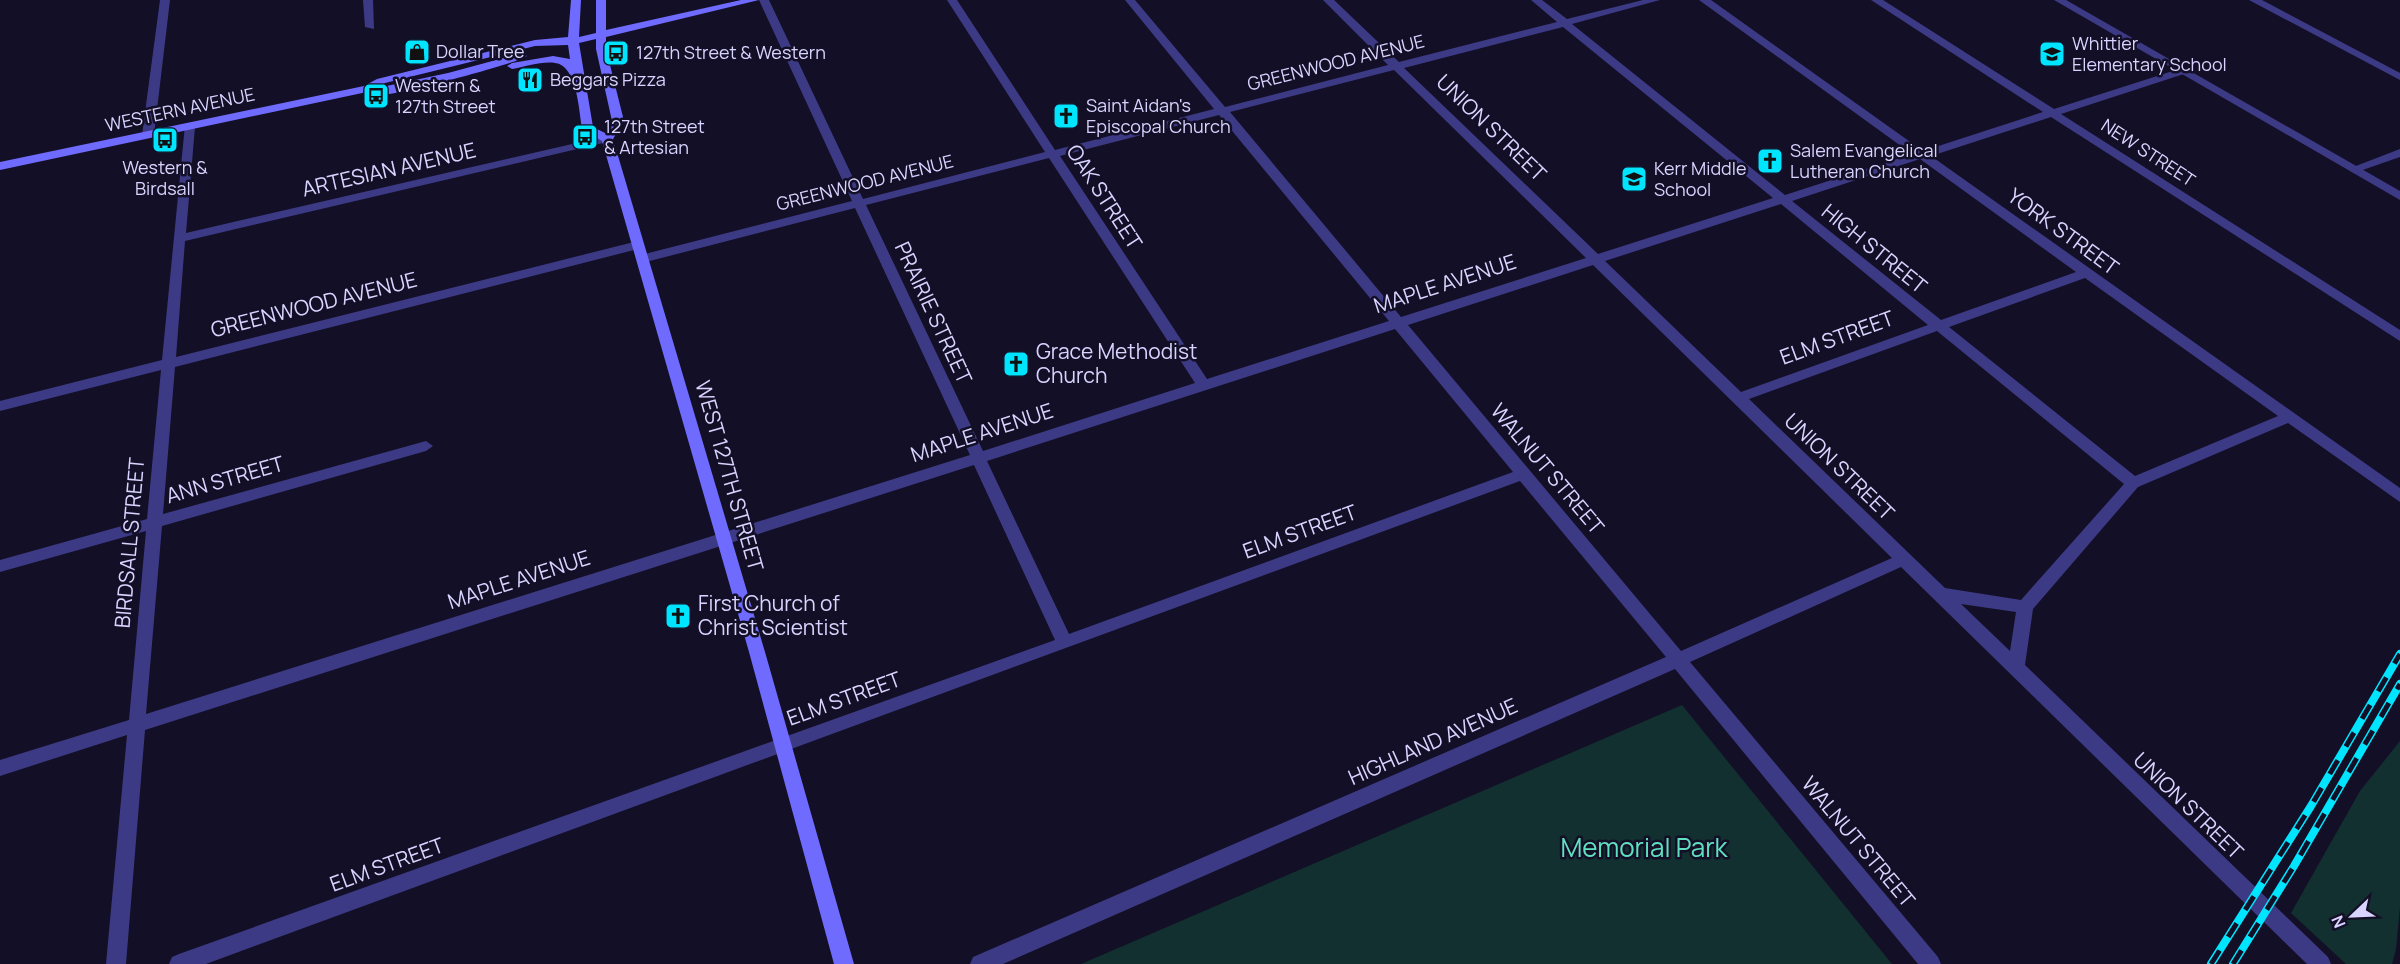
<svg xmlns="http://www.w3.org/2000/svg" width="2400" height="964" font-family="Manrope,sans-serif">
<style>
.green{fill:#12302f}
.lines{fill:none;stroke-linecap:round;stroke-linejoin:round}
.minor{fill:#3d3a85;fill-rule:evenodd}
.tertiary{fill:#3d3a85;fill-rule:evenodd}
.secondary{fill:#6f6bff;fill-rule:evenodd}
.rail-casing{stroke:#00e5ff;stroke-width:8}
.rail{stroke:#130f26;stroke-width:5;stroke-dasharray:16;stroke-linecap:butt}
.labels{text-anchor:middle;stroke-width:5;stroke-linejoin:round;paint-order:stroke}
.far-poi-label{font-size:18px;fill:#d9d4ff;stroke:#130f26;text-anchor:start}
.far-street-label{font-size:18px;fill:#d9d4ff;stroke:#130f26}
.street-label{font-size:21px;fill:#d9d4ff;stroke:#130f26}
.poi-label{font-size:21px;fill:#d9d4ff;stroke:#130f26;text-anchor:start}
.near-park-label{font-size:26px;fill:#5fe0c0;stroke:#130f26}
</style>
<rect width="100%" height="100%" fill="#130f26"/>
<!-- green -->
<g class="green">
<polygon points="1682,705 1892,964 1081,964"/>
<polygon points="2400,741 2400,907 2396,949 2392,964 2346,964 2291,913 2360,791"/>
</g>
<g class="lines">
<!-- minor -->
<g class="minor">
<polygon points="160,0 170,0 154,135 148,138 142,135"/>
<polygon points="363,0 373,0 374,29 365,27"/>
<path d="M 759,0 L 769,0 L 863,199 L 1045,152 L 947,0 L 957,0 L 1055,150 L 1214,109 L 1125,0 L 1135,0 L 1225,107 L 1388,65 L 1323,0 L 1334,0 L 1399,62 L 1557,22 L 1531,0 L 1542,0 L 1567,19 L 1643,0 L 1660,0 L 1572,24 L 1785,195 L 1912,154 L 1699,0 L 1711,0 L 1923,151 L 2043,112 L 1871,0 L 1883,0 L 2054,109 L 2179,69 L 2187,69 L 2187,73 L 2061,114 L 2400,330 L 2400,341 L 2051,117 L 1931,156 L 2400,488 L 2400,502 L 2288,423 L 2138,487 L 2033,609 L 2025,665 L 2328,957 L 2331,964 L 2307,964 L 1901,567 L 1690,662 L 1938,957 L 1941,964 L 1918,964 L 1675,669 L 1003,964 L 970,964 L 973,957 L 1666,657 L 1520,481 L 206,964 L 169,964 L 172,957 L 179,954 L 1055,640 L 974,465 L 145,730 L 126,964 L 106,964 L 127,735 L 0,776 L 0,760 L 129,720 L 146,531 L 0,572 L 0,560 L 147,519 L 161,370 L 0,411 L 0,401 L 162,360 L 185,125 L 193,125 L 195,127 L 186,233 L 607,136 L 613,139 L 607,142 L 185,241 L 176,357 L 638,241 L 644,245 L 642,248 L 175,367 L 163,514 L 426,441 L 433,446 L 426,451 L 162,526 L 146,714 L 970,455 L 855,208 L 642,263 L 636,259 L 637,256 L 852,201 ZM 1563,27 L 1773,198 L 1598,254 L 1404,68 ZM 1394,70 L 1586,258 L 1401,317 L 1230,112 ZM 1219,115 L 1389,321 L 1207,379 L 1060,156 ZM 1049,158 L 1195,383 L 983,451 L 866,205 ZM 1920,159 L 2076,272 L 1941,320 L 1792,201 ZM 1781,204 L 1928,325 L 1741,392 L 1605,261 ZM 1593,265 L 1892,558 L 1681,651 L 1408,325 ZM 2085,278 L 2278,416 L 2135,476 L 1949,327 ZM 1395,329 L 1513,472 L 1069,634 L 987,461 ZM 1937,331 L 2124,484 L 2021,600 L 1945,588 L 1749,399 ZM 1961,604 L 2016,612 L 2010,651 Z"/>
<polygon points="2249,0 2262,0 2400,73 2400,80"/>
<polygon points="2400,149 2400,157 2354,173 2348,169"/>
</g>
<!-- tertiary -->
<polygon class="tertiary" points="2054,0 2066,0 2400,191 2400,200"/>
<!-- secondary -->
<path class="secondary" d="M 571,0 L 581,0 L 579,37 L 596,33 L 596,0 L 606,0 L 606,30 L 741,0 L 759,0 L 606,37 L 606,49 L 624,121 L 613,139 L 765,652 L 854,964 L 834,964 L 749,652 L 602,141 L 582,129 C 579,111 577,65 555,63 C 542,61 525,67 512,69 L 507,66 L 512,63 L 553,56 L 570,59 L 568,45 L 535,46 L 385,83 L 377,88 L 448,73 L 522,53 L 527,56 C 519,63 395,96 381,95 C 376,95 371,93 367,92 L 0,170 L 0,162 L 364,86 L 377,79 L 535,40 L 568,37 ZM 596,39 L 596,49 L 612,121 L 605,133 L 593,127 L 579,43 Z"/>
<!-- rail casing -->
<g class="rail-casing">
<g id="rail">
<polyline points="2211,964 2311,806 2400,654"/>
<polyline points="2233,964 2294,866 2400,684"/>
</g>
</g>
<!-- rail -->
<use href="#rail" class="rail"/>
</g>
<!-- icons -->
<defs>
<g id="shop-square" transform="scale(1.35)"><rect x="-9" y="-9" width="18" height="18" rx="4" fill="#00e5ff" stroke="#130f26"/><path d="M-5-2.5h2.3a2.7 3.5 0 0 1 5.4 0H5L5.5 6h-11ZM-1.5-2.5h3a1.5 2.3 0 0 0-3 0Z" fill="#111"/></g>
<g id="bus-square" transform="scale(1.35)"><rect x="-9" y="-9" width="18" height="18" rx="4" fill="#00e5ff" stroke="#130f26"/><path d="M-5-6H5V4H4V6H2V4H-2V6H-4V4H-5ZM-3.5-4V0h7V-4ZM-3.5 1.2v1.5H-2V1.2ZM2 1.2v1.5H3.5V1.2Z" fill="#111"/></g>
<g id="school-square" transform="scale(1.35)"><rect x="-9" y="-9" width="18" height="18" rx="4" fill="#00e5ff" stroke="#130f26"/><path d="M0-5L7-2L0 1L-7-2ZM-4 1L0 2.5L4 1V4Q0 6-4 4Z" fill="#111"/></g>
<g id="restaurant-square" transform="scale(1.35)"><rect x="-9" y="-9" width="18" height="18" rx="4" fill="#00e5ff" stroke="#130f26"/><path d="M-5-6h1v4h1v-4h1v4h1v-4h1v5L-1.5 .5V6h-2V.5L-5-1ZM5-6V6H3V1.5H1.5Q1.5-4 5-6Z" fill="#111"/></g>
<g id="church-square" transform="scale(1.35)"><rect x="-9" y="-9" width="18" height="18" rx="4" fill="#00e5ff" stroke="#130f26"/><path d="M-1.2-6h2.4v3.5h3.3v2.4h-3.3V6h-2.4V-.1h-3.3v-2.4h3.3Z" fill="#111"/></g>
</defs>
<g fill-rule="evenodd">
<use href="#shop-square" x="417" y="52"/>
<use href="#bus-square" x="616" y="53"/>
<use href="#school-square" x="2052" y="54"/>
<use href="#restaurant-square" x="530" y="80"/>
<use href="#bus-square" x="376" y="96"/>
<use href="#church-square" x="1066" y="116"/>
<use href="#bus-square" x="585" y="137"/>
<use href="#bus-square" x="165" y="140"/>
<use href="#church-square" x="1770" y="161"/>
<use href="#school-square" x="1634" y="179"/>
<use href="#church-square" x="1016" y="364"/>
<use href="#church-square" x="678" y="616"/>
</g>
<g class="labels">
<!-- far-poi labels -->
<g class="far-poi-label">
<text x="2072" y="50">Whittier<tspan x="2072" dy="21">Elementary School</tspan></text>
<text x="436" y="58">Dollar Tree</text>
<text x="636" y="59">127th Street &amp; Western</text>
<text x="550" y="86">Beggars Pizza</text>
<text x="395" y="92">Western &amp;<tspan x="395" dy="21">127th Street</tspan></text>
<text x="1086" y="112">Saint Aidan's<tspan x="1086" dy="21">Episcopal Church</tspan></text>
<text x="604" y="133">127th Street<tspan x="604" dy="21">&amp; Artesian</tspan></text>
<text x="1790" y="157">Salem Evangelical<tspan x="1790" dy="21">Lutheran Church</tspan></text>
<text x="165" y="174" text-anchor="middle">Western &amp;<tspan x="165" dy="21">Birdsall</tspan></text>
<text x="1654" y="175">Kerr Middle<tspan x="1654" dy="21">School</tspan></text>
</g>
<!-- far-street labels -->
<g class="far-street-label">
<text transform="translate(1336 63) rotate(-14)" y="6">GREENWOOD AVENUE</text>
<text transform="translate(180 110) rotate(-12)" y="6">WESTERN AVENUE</text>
<text transform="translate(2148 153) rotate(33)" y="6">NEW STREET</text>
<text transform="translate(865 183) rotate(-14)" y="6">GREENWOOD AVENUE</text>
</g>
<!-- street labels -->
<g class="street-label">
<text transform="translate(1491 128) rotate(44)" y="7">UNION STREET</text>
<text transform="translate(389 170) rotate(-13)" y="7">ARTESIAN AVENUE</text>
<text transform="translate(1104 197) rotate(57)" y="7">OAK STREET</text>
<text transform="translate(2063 232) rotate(36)" y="7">YORK STREET</text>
<text transform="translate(1874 249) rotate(39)" y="7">HIGH STREET</text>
<text transform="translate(1445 284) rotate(-18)" y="7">MAPLE AVENUE</text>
<text transform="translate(314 305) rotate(-14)" y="7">GREENWOOD AVENUE</text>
<text transform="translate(933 313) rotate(65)" y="7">PRAIRIE STREET</text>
<text transform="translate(1837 338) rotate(-20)" y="7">ELM STREET</text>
<text transform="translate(982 433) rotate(-18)" y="7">MAPLE AVENUE</text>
<text transform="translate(1839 467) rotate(44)" y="7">UNION STREET</text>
<text transform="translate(1547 469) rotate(50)" y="7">WALNUT STREET</text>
<text transform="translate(729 476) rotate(74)" y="7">WEST 127TH STREET</text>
<text transform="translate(225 480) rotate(-16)" y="7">ANN STREET</text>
<text transform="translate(1300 532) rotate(-20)" y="7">ELM STREET</text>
<text transform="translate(130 543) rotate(-85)" y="7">BIRDSALL STREET</text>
<text transform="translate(519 580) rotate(-18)" y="7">MAPLE AVENUE</text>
<text transform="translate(844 699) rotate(-20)" y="7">ELM STREET</text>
<text transform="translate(1433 742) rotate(-24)" y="7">HIGHLAND AVENUE</text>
<text transform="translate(2188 806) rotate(44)" y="7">UNION STREET</text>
<text transform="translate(1858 842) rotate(50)" y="7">WALNUT STREET</text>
<text transform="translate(387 865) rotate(-20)" y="7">ELM STREET</text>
</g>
<!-- poi labels -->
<g class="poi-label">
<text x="1036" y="359">Grace Methodist<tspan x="1036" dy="24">Church</tspan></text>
<text x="698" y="611">First Church of<tspan x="698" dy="24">Christ Scientist</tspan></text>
</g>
<!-- near-park labels -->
<g class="near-park-label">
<text x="1644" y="857">Memorial Park</text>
</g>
</g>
<!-- north arrow -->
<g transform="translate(2352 916) rotate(247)" stroke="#130f26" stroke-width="4.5" paint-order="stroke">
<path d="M0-4.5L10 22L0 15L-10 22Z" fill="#d9d4ff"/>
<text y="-9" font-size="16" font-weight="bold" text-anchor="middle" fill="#d9d4ff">N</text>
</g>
</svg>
